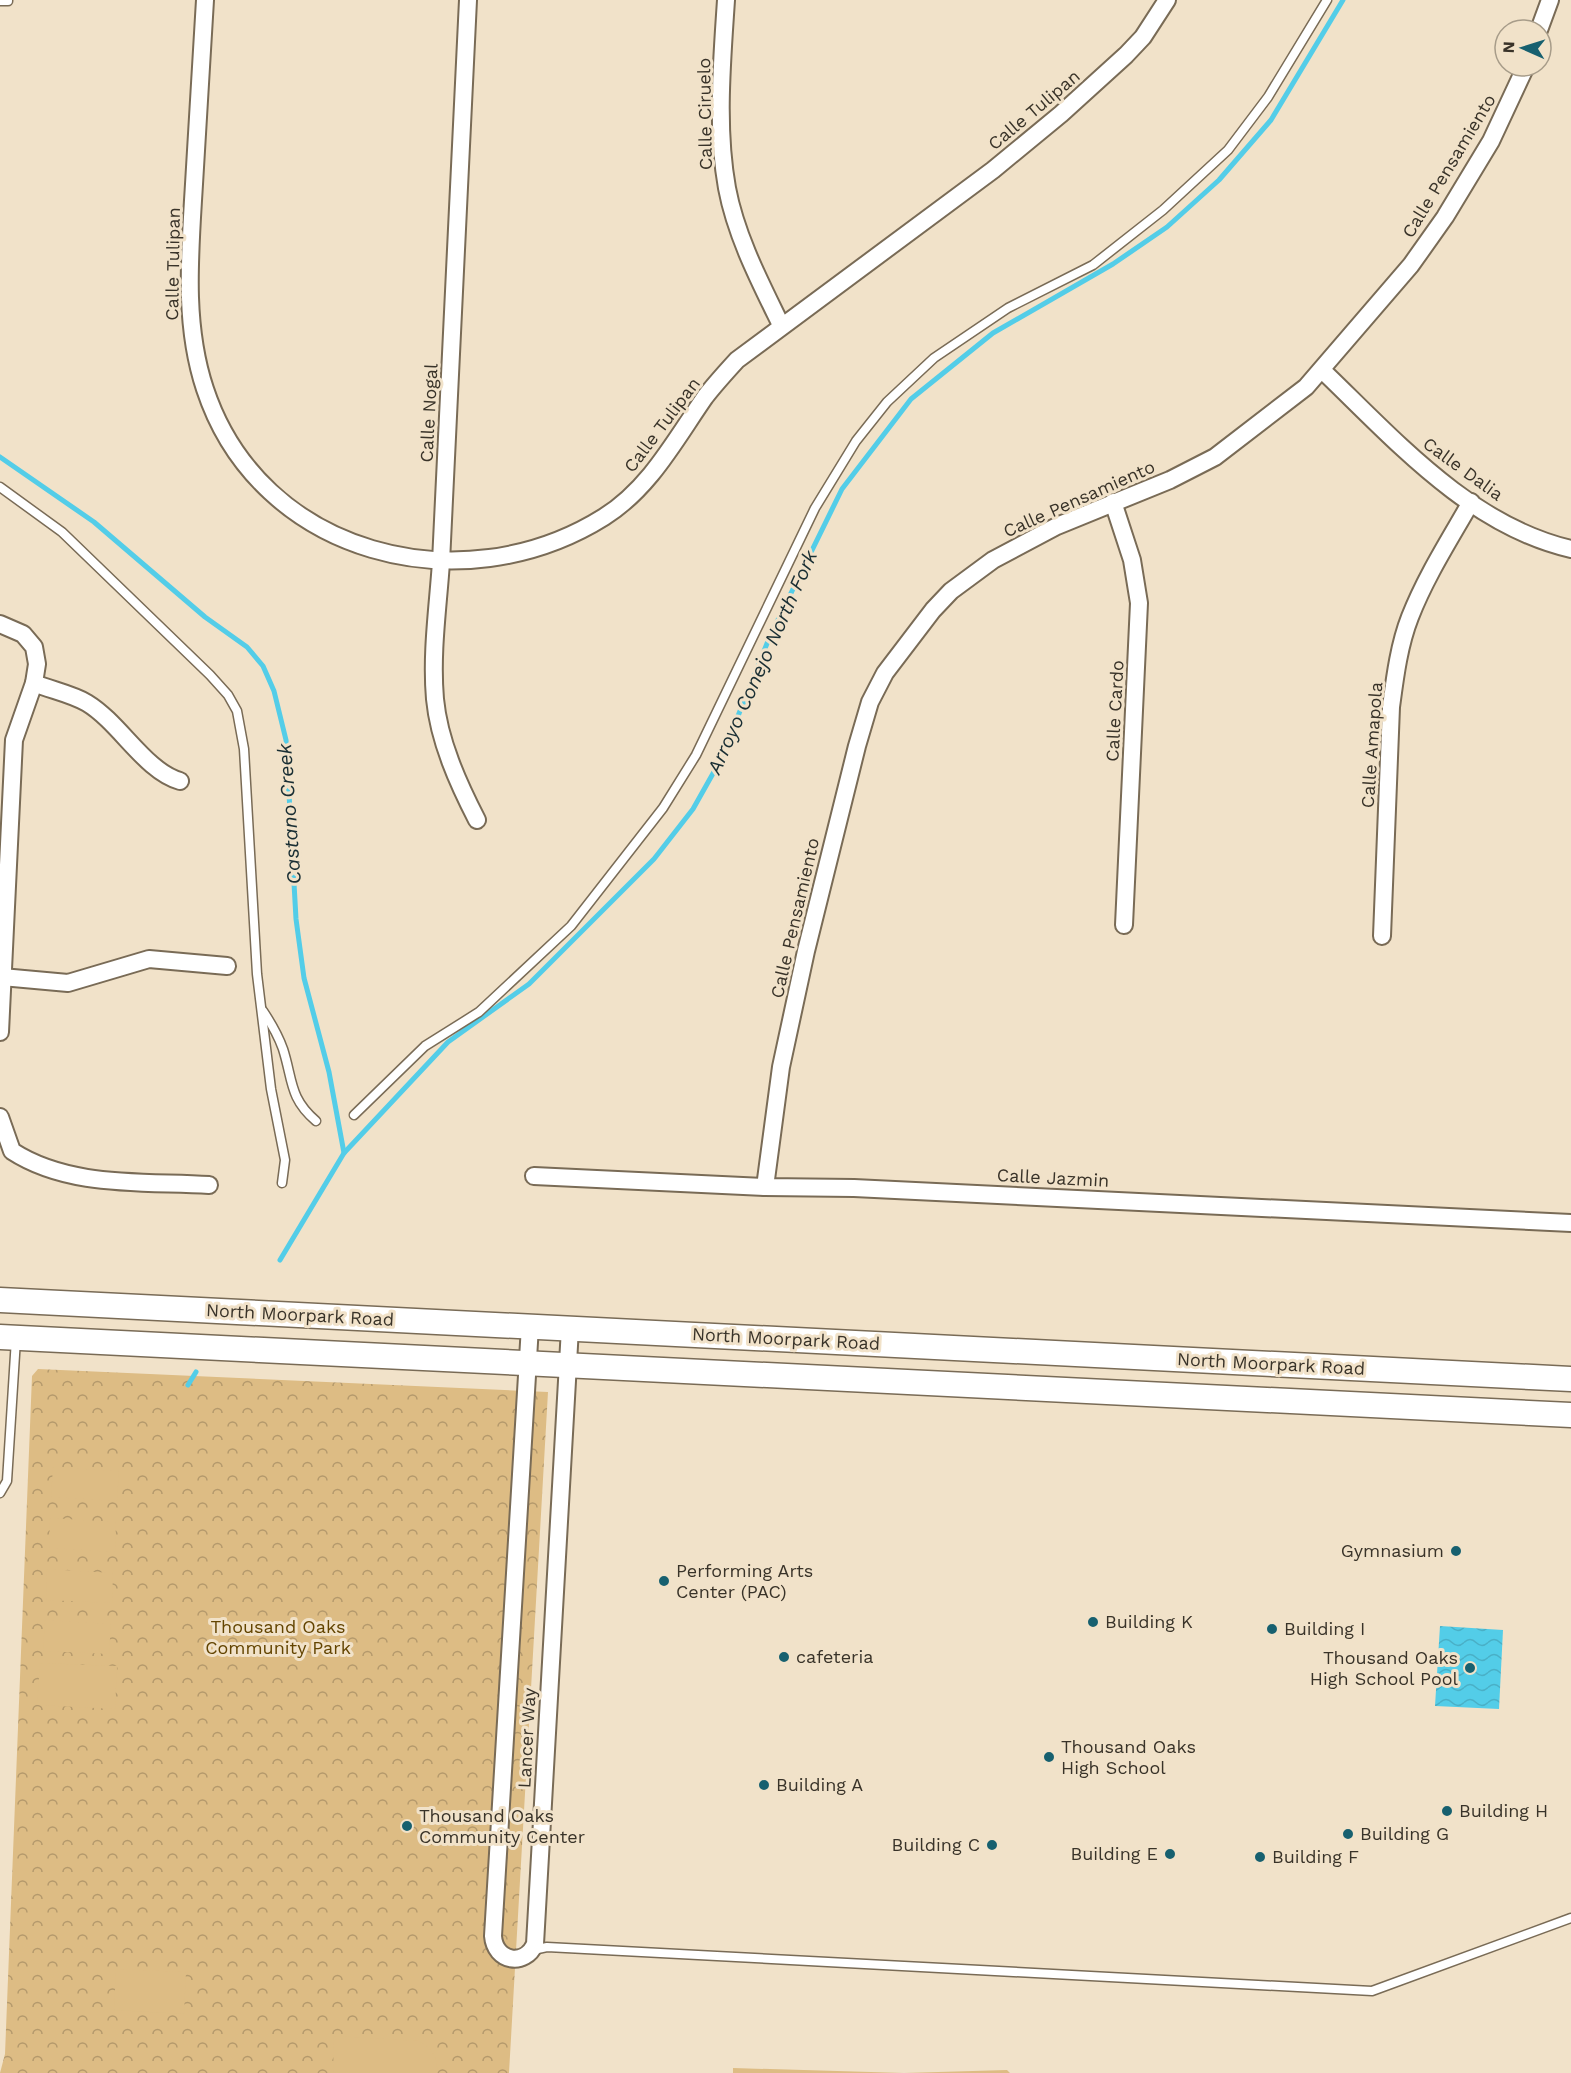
<svg xmlns="http://www.w3.org/2000/svg" width="1571" height="2073" font-family="'Work Sans',sans-serif">
<style>
.forest{fill:url(#forest-crowns)}
.pitch{fill:#ddbc84}
.water{fill:url(#water-waves)}
.lines{fill:none;stroke-linecap:round;stroke-linejoin:round}
.stream{stroke:#53cde8;stroke-width:5}
.lane-casing{stroke:#796b56;stroke-width:11}
.street-casing{stroke:#796b56;stroke-width:20}
.secondary-casing{stroke:#796b56;stroke-width:27}
.lane{stroke:#fff;stroke-width:8}
.street{stroke:#fff;stroke-width:16}
.secondary{stroke:#fff;stroke-width:24}
.poi-dot{fill:#17606f;stroke:#f1e2c9;stroke-width:2}
.labels{text-anchor:middle;stroke-width:6;stroke-linejoin:round;paint-order:stroke}
.street-label{font-size:18px;fill:#393329;stroke:#f1e2c9}
.poi-label{font-size:18px;fill:#393329;stroke:#f1e2c9;text-anchor:start}
.park-label{font-size:18px;fill:#634400;stroke:#f1e2c9}
.water-label{font-size:20px;font-style:italic;fill:#192e33;stroke:#f1e2c9}
</style>
<defs>
<pattern id="forest-crowns" width="20" height="18" patternUnits="userSpaceOnUse" patternTransform="scale(1.5)"><rect width="20" height="18" fill="#ddbc84"/><path d="M2 6a3 3 0 1 1 6 0M12 15a3 3 0 1 1 6 0" fill="none" stroke="#b4996c"/></pattern>
<pattern id="water-waves" width="16" height="10" patternUnits="userSpaceOnUse" patternTransform="scale(1.5)"><rect width="16" height="10" fill="#53cde8"/><path d="M0 5q4-4 8 0t8 0" fill="none" stroke="#49b0c7"/></pattern>
</defs>
<rect width="100%" height="100%" fill="#f1e2c9"/>
<!-- forest -->
<polygon class="forest" points="38,1369 548,1392 509,2073 0,2073 5,2054 32,1376"/>
<!-- pitch -->
<g class="pitch">
<polygon points="53,1467 119,1471 117,1501 51,1497"/>
<polygon points="50,1518 116,1522 115,1552 49,1548"/>
<polygon points="47,1569 113,1573 112,1603 46,1600"/>
<polygon points="45,1620 111,1624 109,1654 43,1651"/>
<polygon points="40,1663 117,1666 115,1709 37,1705"/>
<polygon points="116,1969 186,1972 184,2014 114,2010"/>
<path d="M 334,2036 L 418,2041 C 432,2047 438,2058 437,2073 L 333,2073 Z"/>
<polygon points="733,2068 904,2073 1007,2070 1010,2073 733,2073"/>
</g>
<!-- water -->
<polygon class="water" points="1440,1626 1503,1630 1499,1709 1435,1706"/>
<g class="lines">
<!-- stream -->
<g class="stream">
<polyline points="0,457 94,522 205,617 247,647 263,666 274,691 286,740 296,919 304,978 329,1072 344,1153"/>
<polyline points="280,1260 344,1153 448,1042 529,984 654,859 693,809 720,761 770,636 842,489 911,399 993,333 1113,264 1167,227 1219,180 1271,120 1343,0"/>
<polyline points="188,1385 196,1372"/>
</g>
<!-- lane casing -->
<g class="lane-casing">
<g id="lane">
<polyline points="0,1 8,1"/>
<polyline points="0,487 62,532 210,675 228,695 237,711 244,749 257,974 271,1089 285,1160 282,1183"/>
<path d="M 263,1011 C 271,1023 278,1035 283,1049 C 293,1080 289,1098 316,1121"/>
<polyline points="354,1115 425,1046 479,1012 571,926 663,808 696,755 815,508 856,441 887,402 934,358 1008,308 1093,265 1163,210 1228,150 1268,97 1327,0"/>
<polyline points="0,1493 7,1481 16,1339"/>
<polyline points="533,1950 547,1947 1372,1991 1571,1918"/>
</g>
</g>
<!-- street casing -->
<g class="street-casing">
<g id="street">
<path d="M 205,0 C 201,61 198,123 194,184 C 190,253 183,323 205,389 C 260,556 462,606 604,517 C 650,488 675,440 705,397 C 715,384 726,372 737,360 L 993,170 L 1061,114 L 1126,55 L 1143,37 L 1167,0"/>
<path d="M 468,0 L 441,562 C 438,607 431,653 435,699 C 439,741 458,783 477,820"/>
<path d="M 726,0 C 722,61 716,128 727,188 C 736,236 760,282 781,325"/>
<polyline points="1539,30 1550,0"/>
<path d="M 1323,371 C 1394,439 1470,526 1571,549"/>
<polyline points="1113,502 1132,560 1139,603 1124,925"/>
<polyline points="0,624 23,634 34,647 37,664 34,683 14,740 0,1032"/>
<path d="M 34,683 C 51,690 72,694 87,703 C 120,723 145,771 180,781"/>
<path d="M 1382,936 L 1391,707 C 1395,677 1399,645 1410,617 C 1426,576 1450,539 1471,502"/>
<polyline points="2,977 68,983 149,959 227,966"/>
<path d="M 0,1117 L 12,1151 C 69,1188 143,1181 209,1185"/>
<polyline points="534,1176 765,1187 854,1188 1571,1223"/>
<polyline points="765,1187 781,1067 806,951 857,746 870,702 885,673 933,610 951,591 993,560 1057,526 1170,480 1215,457 1306,387 1411,265 1445,217 1491,141 1526,66"/>
<path d="M 530,1326 L 493,1936 C 495,1962 525,1967 535,1944 L 570,1328"/>
</g>
</g>
<!-- secondary casing -->
<g class="secondary-casing">
<g id="secondary">
<polyline points="0,1300 1571,1379"/>
<polyline points="0,1337 1571,1415"/>
</g>
</g>
<!-- lane -->
<use href="#lane" class="lane"/>
<!-- street -->
<use href="#street" class="street"/>
<!-- secondary -->
<use href="#secondary" class="secondary"/>
</g>
<!-- markers -->
<g class="poi-dot">
<circle cx="1456" cy="1551" r="6"/>
<circle cx="664" cy="1581" r="6"/>
<circle cx="1093" cy="1622" r="6"/>
<circle cx="1272" cy="1629" r="6"/>
<circle cx="784" cy="1657" r="6"/>
<circle cx="1470" cy="1668" r="6"/>
<circle cx="1049" cy="1757" r="6"/>
<circle cx="764" cy="1785" r="6"/>
<circle cx="1447" cy="1811" r="6"/>
<circle cx="407" cy="1826" r="6"/>
<circle cx="1348" cy="1834" r="6"/>
<circle cx="992" cy="1845" r="6"/>
<circle cx="1170" cy="1854" r="6"/>
<circle cx="1260" cy="1857" r="6"/>
</g>
<g class="labels">
<!-- street labels -->
<g class="street-label">
<text transform="translate(1034 110) rotate(-40)" y="6">Calle Tulipan</text>
<text transform="translate(705 114) rotate(-91)" y="6">Calle Ciruelo</text>
<text transform="translate(1449 166) rotate(-59)" y="6">Calle Pensamiento</text>
<text transform="translate(173 264) rotate(-89)" y="6">Calle Tulipan</text>
<text transform="translate(429 413) rotate(-87)" y="6">Calle Nogal</text>
<text transform="translate(662 425) rotate(-53)" y="6">Calle Tulipan</text>
<text transform="translate(1463 469) rotate(36)" y="6">Calle Dalia</text>
<text transform="translate(1079 499) rotate(-24)" y="6">Calle Pensamiento</text>
<text transform="translate(1115 711) rotate(-87)" y="6">Calle Cardo</text>
<text transform="translate(1372 745) rotate(-86)" y="6">Calle Amapola</text>
<text transform="translate(795 918) rotate(-77)" y="6">Calle Pensamiento</text>
<text transform="translate(1053 1178) rotate(3)" y="6">Calle Jazmin</text>
<text transform="translate(300 1315) rotate(3)" y="6">North Moorpark Road</text>
<text transform="translate(786 1339) rotate(3)" y="6">North Moorpark Road</text>
<text transform="translate(1271 1364) rotate(3)" y="6">North Moorpark Road</text>
<text transform="translate(527 1738) rotate(-87)" y="6">Lancer Way</text>
</g>
<!-- poi labels -->
<g class="poi-label">
<text x="1444" y="1557" text-anchor="end">Gymnasium</text>
<text x="676" y="1577">Performing Arts<tspan x="676" dy="21">Center (PAC)</tspan></text>
<text x="1105" y="1628">Building K</text>
<text x="1284" y="1635">Building I</text>
<text x="796" y="1663">cafeteria</text>
<text x="1458" y="1664" text-anchor="end">Thousand Oaks<tspan x="1458" dy="21">High School Pool</tspan></text>
<text x="1061" y="1753">Thousand Oaks<tspan x="1061" dy="21">High School</tspan></text>
<text x="776" y="1791">Building A</text>
<text x="1459" y="1817">Building H</text>
<text x="419" y="1822">Thousand Oaks<tspan x="419" dy="21">Community Center</tspan></text>
<text x="1360" y="1840">Building G</text>
<text x="980" y="1851" text-anchor="end">Building C</text>
<text x="1158" y="1860" text-anchor="end">Building E</text>
<text x="1272" y="1863">Building F</text>
</g>
<!-- park labels -->
<g class="park-label">
<text x="278" y="1633">Thousand Oaks<tspan x="278" dy="21">Community Park</tspan></text>
</g>
<!-- water labels -->
<g class="water-label">
<text transform="translate(762 662) rotate(-66)" y="7">Arroyo Conejo North Fork</text>
<text transform="translate(289 814) rotate(-94)" y="7">Castano Creek</text>
</g>
</g>
<!-- north arrow -->
<g transform="translate(1523 48) rotate(273)"><circle r="28" fill="#f1e2c9" stroke="#a79c89" stroke-width="1.5"/>
<path d="M0-4.5L10 22L0 15L-10 22Z" fill="#17606f"/>
<text y="-9" font-size="16" font-weight="bold" text-anchor="middle" fill="#393329">N</text>
</g>
</svg>
